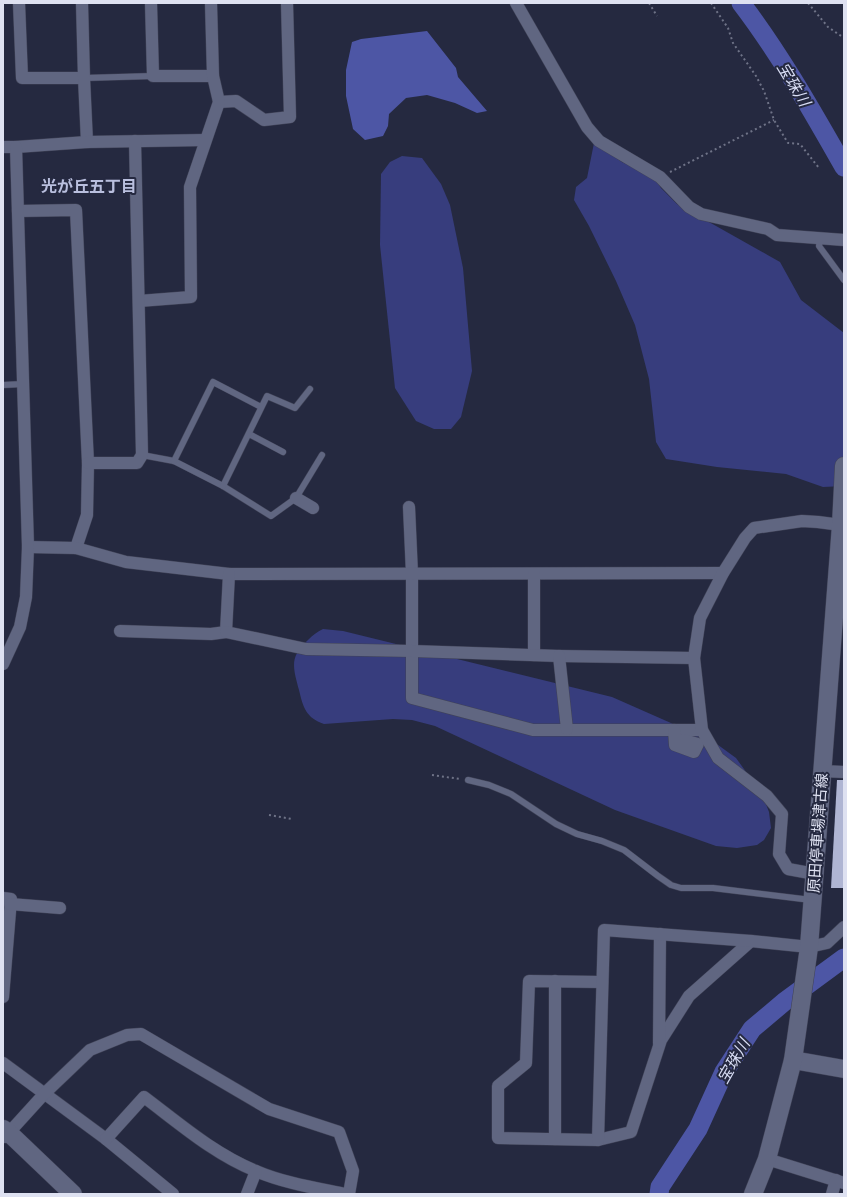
<svg xmlns="http://www.w3.org/2000/svg" width="847" height="1197" font-family="'Titillium Web','Noto Sans JP',sans-serif">
<style>
.green{fill:#373d7d}
.water{fill:#4d56a5}
.lines{fill:none;stroke-linecap:round;stroke-linejoin:round}
.river{stroke:#4d56a5;stroke-width:19}
.building{fill:#afb5d3}
.lane-casing{stroke:#404357;stroke-width:7}
.street-casing{stroke:#404357;stroke-width:13}
.secondary-casing{stroke:#404357;stroke-width:19}
.path{stroke:#6f7387;stroke-width:2;stroke-dasharray:2 3;stroke-linecap:butt}
.lane{stroke:#606681;stroke-width:6}
.street{stroke:#606681;stroke-width:12}
.secondary{stroke:#606681;stroke-width:18}
.labels{text-anchor:middle;stroke-width:4;stroke-linejoin:round;paint-order:stroke}
.street-label{font-size:15px;fill:#dee1f1;stroke:#252940}
.water-label{font-size:16px;font-style:italic;fill:#d8ddf4;stroke:#252940}
.neighbourhood-label{font-size:16px;font-weight:bold;fill:#b9bfde;stroke:#252940}
</style>
<rect width="100%" height="100%" fill="#252940"/>
<!-- green -->
<g class="green">
<polygon points="594,143 622,162 653,176 661,188 677,204 780,262 801,300 844,333 844,486 823,487 786,474 717,467 666,459 656,442 649,379 635,325 616,281 589,226 574,200 576,187 587,178"/>
<polygon points="402,156 422,158 441,184 450,205 463,268 472,371 461,417 451,429 434,429 416,421 395,388 380,245 381,174 390,162"/>
<path d="M 323,629 L 343,631 L 612,697 L 714,742 L 736,758 L 762,794 L 769,812 L 771,828 L 764,840 L 757,845 L 737,848 L 716,846 L 615,810 L 435,726 L 412,720 L 393,719 L 324,724 C 306,718 303,707 299,690 C 293,667 289,657 308,640 C 313,635 317,632 323,629 Z"/>
</g>
<!-- water -->
<polygon class="water" points="427,31 456,68 458,77 487,111 477,113 455,103 427,95 406,98 389,114 388,126 383,136 365,140 353,129 346,96 346,70 352,42 361,39"/>
<g class="lines">
<!-- river -->
<g class="river">
<path d="M 741,3 C 780,54 812,111 844,167"/>
<polyline points="659,1194 660,1187 698,1129 724,1072 752,1029 784,1002 844,958"/>
</g>
</g>
<!-- building -->
<polygon class="building" points="837,780 844,780 844,888 831,888"/>
<g class="lines">
<!-- lane casing -->
<g class="lane-casing">
<g id="lane">
<polyline points="84,78 153,76"/>
<polyline points="820,239 819,246 844,280"/>
<polyline points="3,385 23,384"/>
<polyline points="249,434 283,452"/>
<polyline points="142,455 174,461 223,486 271,516 296,498 322,455"/>
<polyline points="174,461 213,382 261,407"/>
<polyline points="223,486 267,396 295,408 310,389"/>
<polyline points="468,780 489,785 511,794 556,824 577,834 602,841 624,850 658,876 671,885 681,888 713,888 811,900"/>
</g>
</g>
<!-- street casing -->
<g class="street-casing">
<g id="street">
<polyline points="19,3 22,78 84,78"/>
<polyline points="82,3 84,78 87,142"/>
<polyline points="151,3 153,76 213,76"/>
<polyline points="516,3 587,127 599,141 660,177 689,207 701,214 768,229 777,235 844,240"/>
<polyline points="219,102 236,101 264,120 290,117 287,3"/>
<polyline points="3,147 16,147 87,142 205,140"/>
<polyline points="18,211 76,210 88,463 87,515 76,548"/>
<polyline points="139,301 191,297 190,187 219,102 213,76 211,3"/>
<polyline points="88,463 137,463 142,455 135,141"/>
<polyline points="296,498 313,508"/>
<polyline points="409,507 412,574 412,698 533,730 702,730"/>
<polyline points="28,547 76,548 126,562 229,574 723,573"/>
<polyline points="534,574 534,655"/>
<polyline points="120,631 211,634 226,632 229,574"/>
<polyline points="226,632 306,649 412,651 559,656 694,658"/>
<polyline points="559,656 567,729"/>
<polyline points="3,664 20,627 26,597 28,547 16,147"/>
<polyline points="674,730 675,745 694,752 698,744 684,740 681,747"/>
<polyline points="822,771 844,772"/>
<polyline points="815,874 788,869 779,854 782,814 767,796 718,758 702,730 694,658 700,618 723,573 745,538 754,528 802,521 818,522 841,525"/>
<polyline points="3,898 11,899 3,997"/>
<polyline points="10,904 60,908"/>
<polyline points="601,982 529,981 526,1063 498,1086 498,1138 598,1140 631,1132 661,1040 689,996 751,941"/>
<polyline points="659,1043 660,934"/>
<polyline points="3,1063 106,1139 173,1194"/>
<polyline points="5,1137 45,1093 90,1050 127,1035 141,1034 269,1109 339,1132 353,1171 349,1194"/>
<path d="M 106,1139 L 144,1097 C 180,1124 214,1154 256,1171 C 284,1183 316,1188 345,1194"/>
<polyline points="555,1139 555,981"/>
<polyline points="598,1140 604,930 751,941 809,947 827,943 844,927"/>
<polyline points="767,1159 844,1183"/>
<polyline points="247,1194 256,1171"/>
<polyline points="832,1194 836,1180"/>
</g>
</g>
<!-- secondary casing -->
<g class="secondary-casing">
<g id="secondary">
<polyline points="793,1060 844,1069"/>
<polyline points="3,1129 8,1132 73,1194"/>
<polyline points="753,1194 767,1159 793,1060 809,947 841,525 844,466"/>
</g>
</g>
<!-- path -->
<g class="path">
<polyline points="649,3 657,16"/>
<polyline points="711,3 728,28 733,43 756,76 764,91 774,120 788,143 800,144 819,168"/>
<polyline points="808,3 828,27 844,38"/>
<polyline points="670,172 774,120"/>
<polyline points="432,775 460,779"/>
<polyline points="269,815 292,819"/>
</g>
<!-- lane -->
<use href="#lane" class="lane"/>
<!-- street -->
<use href="#street" class="street"/>
<!-- secondary -->
<use href="#secondary" class="secondary"/>
</g>
<g class="labels">
<!-- street labels -->
<g class="street-label">
<text transform="translate(818 833) rotate(-86)" y="5">原田停車場津古線</text>
</g>
<!-- water labels -->
<g class="water-label">
<text transform="translate(794 84) rotate(59)" y="6">宝珠川</text>
<text transform="translate(733 1061) rotate(-60)" y="6">宝珠川</text>
</g>
<!-- neighbourhood labels -->
<g class="neighbourhood-label">
<text x="89" y="192">光が丘五丁目</text>
</g>
</g>
<!-- border -->
<rect width="847" height="1197" fill="none" stroke="#dee1f1" stroke-width="8"/>
</svg>
